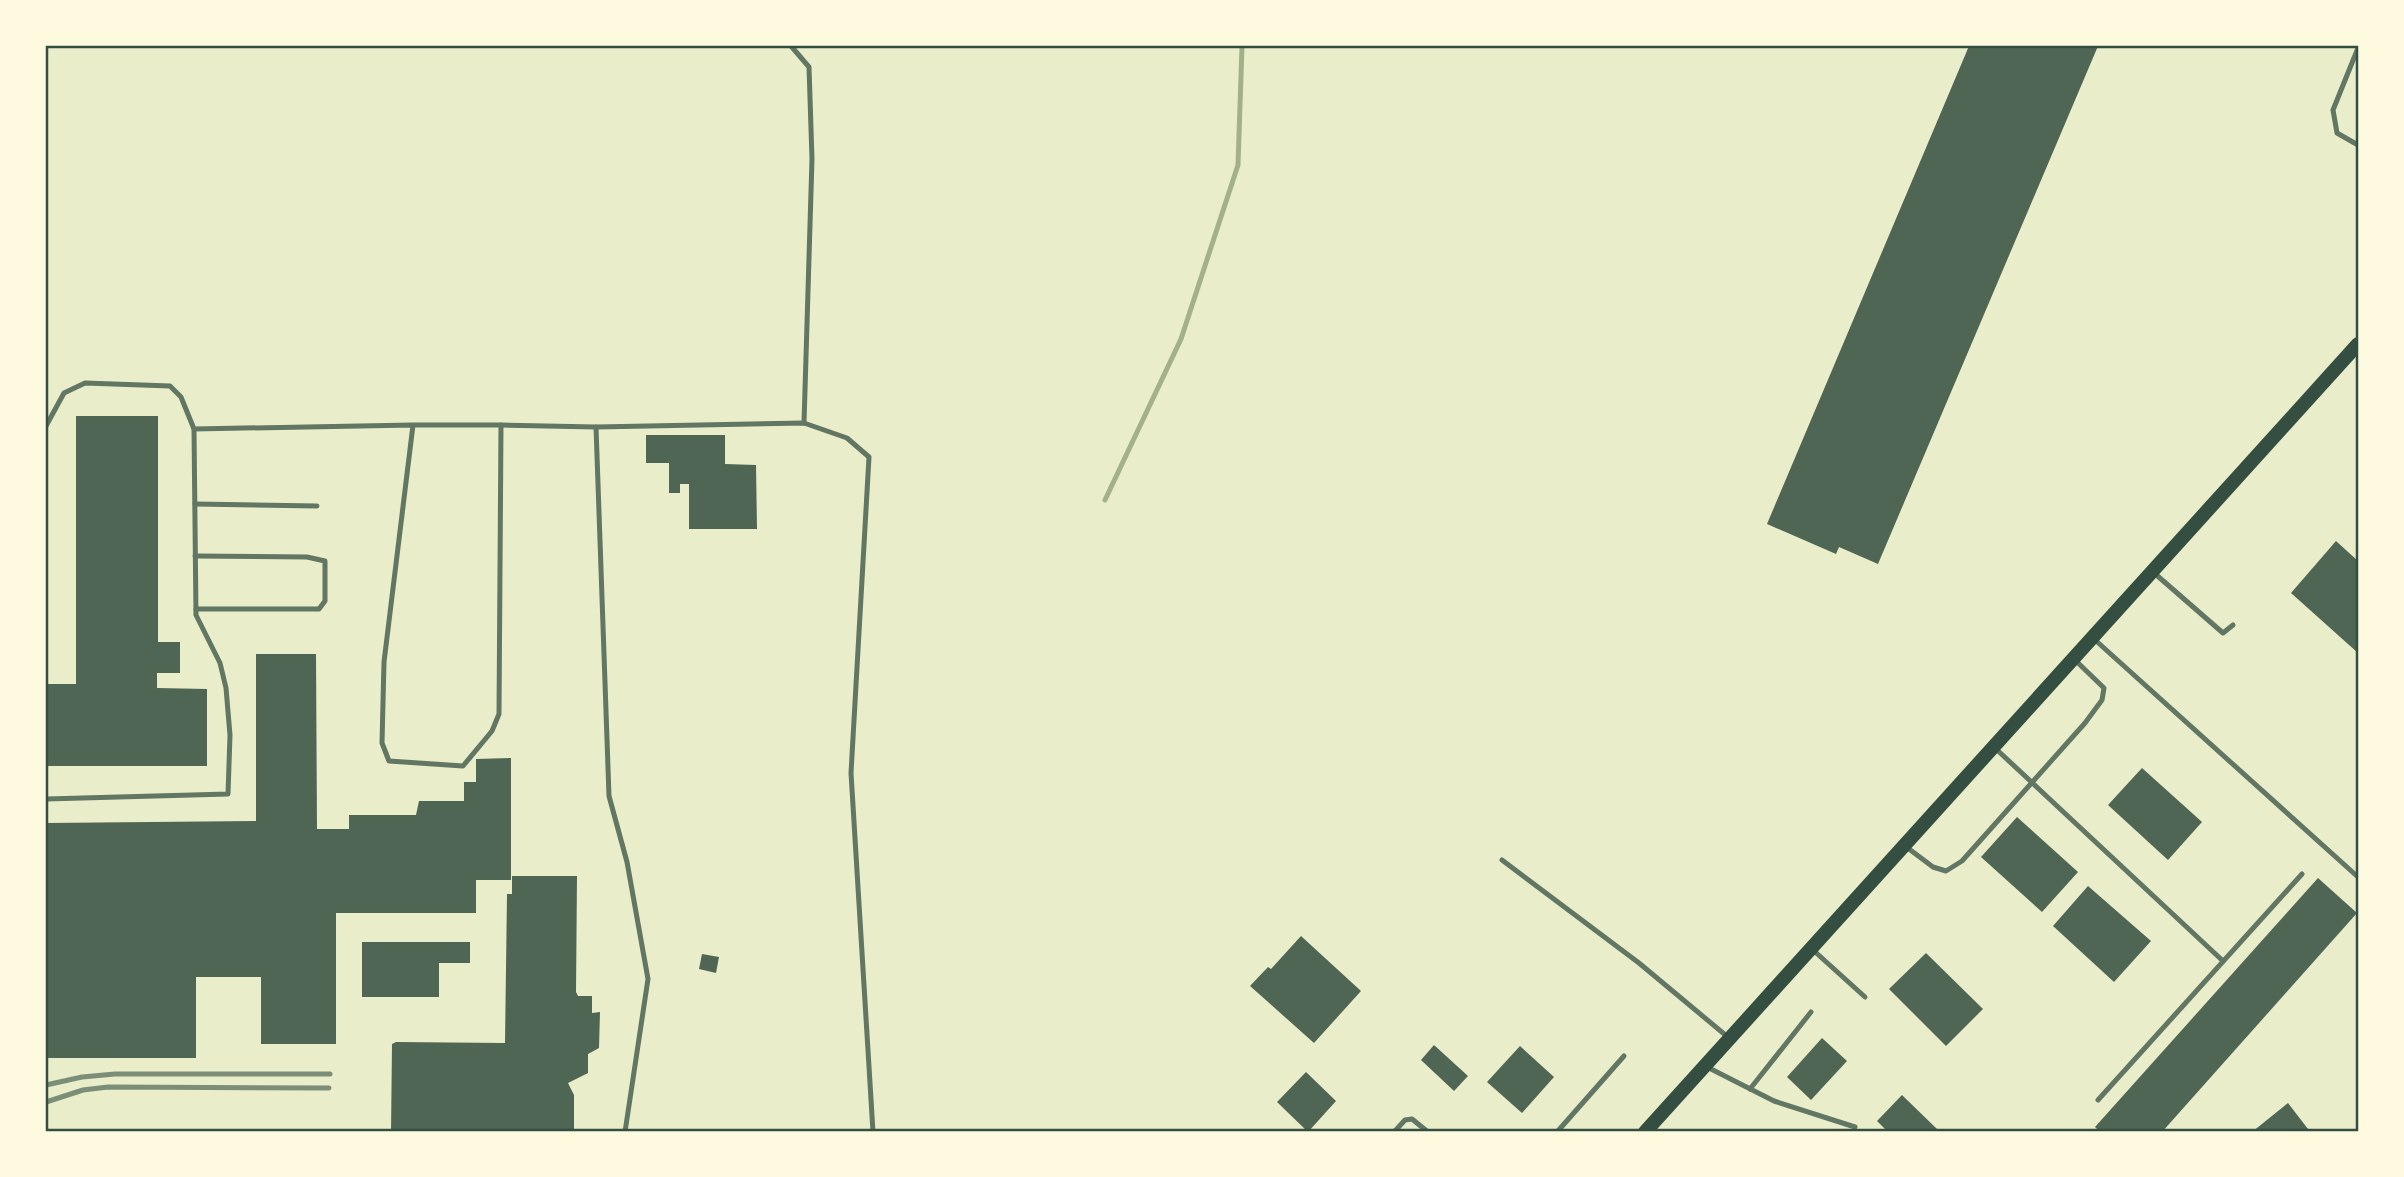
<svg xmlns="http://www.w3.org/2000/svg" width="2404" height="1177" font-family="Raleway,sans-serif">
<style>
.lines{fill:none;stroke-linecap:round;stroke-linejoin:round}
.stream{stroke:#a3b18a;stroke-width:5}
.building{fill:#4f6655}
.service{stroke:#617663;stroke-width:5}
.secondary{stroke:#344e41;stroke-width:14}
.rail{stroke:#7c8e77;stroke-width:5}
.neatline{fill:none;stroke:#344e41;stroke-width:2.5}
</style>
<rect width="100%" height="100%" fill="#e9edc9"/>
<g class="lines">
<!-- stream -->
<polyline class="stream" points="1105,500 1181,339 1238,165 1242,46"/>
</g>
<!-- building -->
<g class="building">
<polygon points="1969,46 2098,46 1878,564 1839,547 1836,554 1767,524"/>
<polygon points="76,416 158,416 158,642 180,642 180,673 157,673 157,688 207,689 207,766 46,766 46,684 76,684"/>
<polygon points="646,435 725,435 725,464 756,465 757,529 689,529 689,484 680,484 680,493 669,493 669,463 646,463"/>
<polygon points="2336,541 2358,561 2358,653 2291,593"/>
<polygon points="256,654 316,654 317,829 349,829 349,815 416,815 419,801 464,801 464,782 476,782 476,759 511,758 511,880 476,880 476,913 336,913 336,1044 261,1044 261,977 196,977 196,1058 46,1058 46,823 256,821"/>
<polygon points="2142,768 2202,822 2168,860 2108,805"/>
<polygon points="2017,817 2078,872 2042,912 1981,857"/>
<polygon points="512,876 577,876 576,992 578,996 592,996 592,1013 600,1012 599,1048 588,1054 588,1073 568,1083 574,1095 574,1132 391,1132 392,1044 396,1042 505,1043 507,894 512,894"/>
<polygon points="2318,878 2357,913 2162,1132 2100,1132 2095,1127"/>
<polygon points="2088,886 2151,941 2114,982 2053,926"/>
<polygon points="1301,936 1361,991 1314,1043 1250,986 1268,967 1271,969"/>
<polygon points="362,942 470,942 470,963 439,963 439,997 362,997"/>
<polygon points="1926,953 1983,1009 1946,1046 1889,989"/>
<polygon points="702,954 719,957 716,973 699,969"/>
<polygon points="1822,1038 1847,1061 1811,1100 1787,1077"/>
<polygon points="1434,1045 1468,1076 1454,1091 1421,1060"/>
<polygon points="1520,1046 1554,1077 1522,1113 1487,1082"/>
<polygon points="1306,1072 1336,1101 1308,1132 1277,1102"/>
<polygon points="1902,1095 1937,1129 1935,1132 1888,1132 1877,1121"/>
<polygon points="2288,1103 2308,1129 2305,1132 2252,1132"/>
</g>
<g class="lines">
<!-- service -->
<g class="service">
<polyline points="791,46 809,67 812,159 804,423"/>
<polyline points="2358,48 2333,110 2337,133 2358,145"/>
<polyline points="501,425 596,427 609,796 627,862 648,979 625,1132"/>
<polyline points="46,426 64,393 85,383 170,386 181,397 194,429 196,615 220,663 226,688 230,735 228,794 46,799"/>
<polyline points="596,427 804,423 847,438 869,457 851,773 873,1132"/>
<polyline points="194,429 413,425 384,662 382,743 389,761 463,766 492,731 499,714 501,425 413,425"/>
<polyline points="195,504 317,506"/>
<polyline points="195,556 307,557 325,561 325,601 319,609 196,609"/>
<polyline points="2153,572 2223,633 2233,625"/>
<polyline points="2094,639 2358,877"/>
<polyline points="1995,748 2223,961"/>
<polyline points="1905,846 1933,867 1946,871 1962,861 2085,723 2102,700 2104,688 2075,660"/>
<polyline points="1502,860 1639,963 1729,1038"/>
<polyline points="1813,950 1865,997"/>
<polyline points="1707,1067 1774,1101 1855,1127"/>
<polyline points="1750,1089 1811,1012"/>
<polyline points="2098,1100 2302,874"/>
<polyline points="1394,1132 1405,1120 1412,1119 1428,1132"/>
<polyline points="1557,1132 1624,1056"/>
</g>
<!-- secondary -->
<polyline class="secondary" points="1645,1132 2358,344"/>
<!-- rail -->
<g class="rail">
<polyline points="46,1085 82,1077 115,1074 330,1074"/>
<polyline points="46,1102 83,1090 108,1087 329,1088"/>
</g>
</g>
<!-- border -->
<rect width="2404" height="1177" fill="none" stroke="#fefae0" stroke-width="94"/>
<rect x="47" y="47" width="2310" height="1083" class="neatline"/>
</svg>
